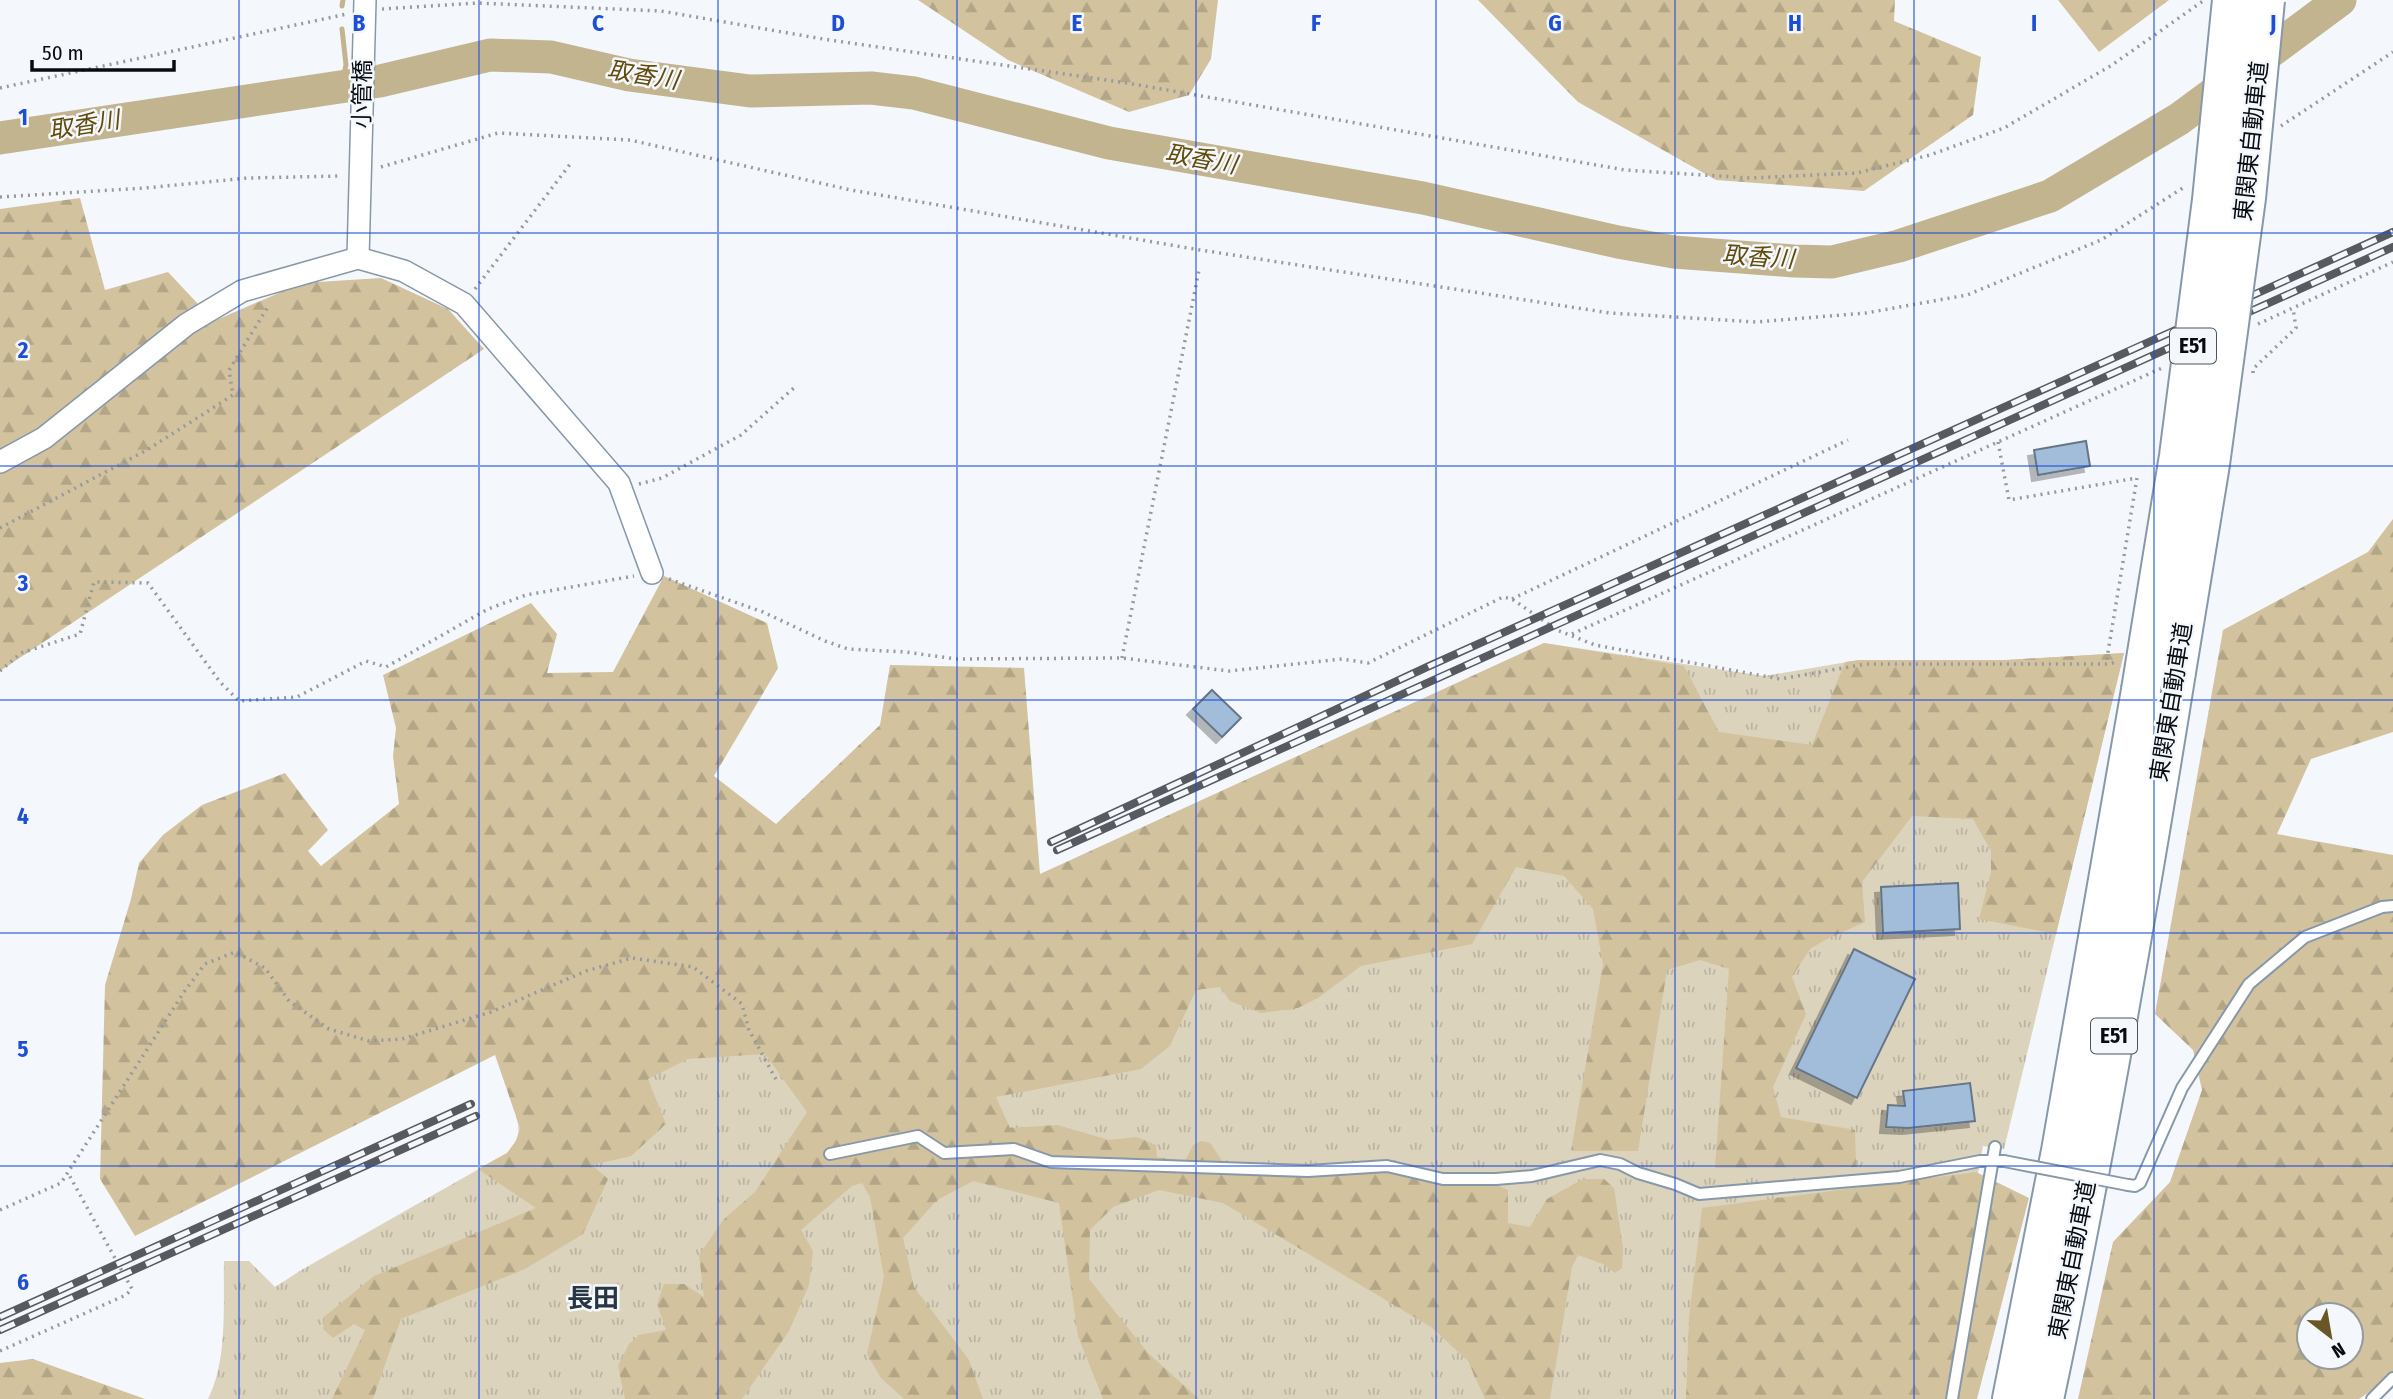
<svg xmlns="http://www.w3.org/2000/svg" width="2393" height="1399" font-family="'Fira Sans Condensed','Noto Sans JP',sans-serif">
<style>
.grass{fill:url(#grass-tufts)}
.forest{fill:url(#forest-firs);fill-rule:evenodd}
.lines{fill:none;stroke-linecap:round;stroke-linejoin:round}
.stream{stroke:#c3b490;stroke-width:5}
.river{stroke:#c3b490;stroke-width:33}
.building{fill:#a1bdda;stroke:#667686;stroke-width:2;filter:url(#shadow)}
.lane-casing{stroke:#8798a9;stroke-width:14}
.street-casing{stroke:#8798a9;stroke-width:24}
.highway-casing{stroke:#8798a9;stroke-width:42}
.path{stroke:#969a9f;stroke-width:3.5;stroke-dasharray:2 5;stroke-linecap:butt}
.lane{stroke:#fff;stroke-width:10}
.street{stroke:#fff;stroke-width:21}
.highway{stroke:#fff;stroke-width:38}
.rail-casing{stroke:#575b61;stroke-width:8}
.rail{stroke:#f4f8fc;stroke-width:5;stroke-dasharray:16;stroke-linecap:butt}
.lane-bridge-casing{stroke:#8798a9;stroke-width:14;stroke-linecap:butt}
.highway-bridge-casing{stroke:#8798a9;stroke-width:42;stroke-linecap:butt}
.lane-bridge{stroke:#fff;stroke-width:10}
.highway-bridge{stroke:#fff;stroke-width:38}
.grid{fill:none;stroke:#1d4ed8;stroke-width:2;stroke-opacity:0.55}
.labels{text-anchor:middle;stroke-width:5;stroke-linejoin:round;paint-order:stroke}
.shield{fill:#f4f8fc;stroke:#4e5359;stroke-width:2}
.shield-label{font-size:21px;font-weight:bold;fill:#070c13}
.street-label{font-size:23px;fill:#070c13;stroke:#f4f8fc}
.water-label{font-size:24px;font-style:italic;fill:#614b0b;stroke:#f4f8fc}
.quarter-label{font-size:26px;font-weight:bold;fill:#283644;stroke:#f4f8fc}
.grid-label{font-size:23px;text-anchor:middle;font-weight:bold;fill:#1d4ed8;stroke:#f4f8fc;stroke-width:5;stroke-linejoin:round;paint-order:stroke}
</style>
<defs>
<pattern id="grass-tufts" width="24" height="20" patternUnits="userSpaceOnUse" patternTransform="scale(1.75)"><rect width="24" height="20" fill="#dcd3bd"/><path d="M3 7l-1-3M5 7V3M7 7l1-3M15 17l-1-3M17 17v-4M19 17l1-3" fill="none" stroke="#bbb4a2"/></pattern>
<pattern id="forest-firs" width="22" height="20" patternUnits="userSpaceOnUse" patternTransform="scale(1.75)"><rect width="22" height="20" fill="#d2c29e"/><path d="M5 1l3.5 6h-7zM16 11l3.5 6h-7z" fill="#b3a687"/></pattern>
<filter id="shadow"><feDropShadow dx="-6" dy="6" stdDeviation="0" flood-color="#0004"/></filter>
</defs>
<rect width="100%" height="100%" fill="#f4f8fc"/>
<!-- grass -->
<path class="grass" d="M 1544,643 L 1764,676 L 1859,660 L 2006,660 L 2124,653 L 2004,1149 L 1983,1146 L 1936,1399 L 208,1399 C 228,1359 223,1305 224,1261 L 249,1261 L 275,1287 L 303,1269 L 507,1153 C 517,1140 522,1134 516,1117 Z"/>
<!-- forest -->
<g class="forest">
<polygon points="918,0 1218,0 1211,59 1189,95 1129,112 1008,60"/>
<polygon points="1478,0 1895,0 1894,21 1981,57 1973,115 1864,191 1716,180 1578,102"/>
<polygon points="2058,0 2169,0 2099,52"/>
<polygon points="80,198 105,290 168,272 214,321 302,283 381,278 448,309 484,349 0,671 0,209"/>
<path d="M 2393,519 L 2393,732 L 2311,759 L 2277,834 L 2393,855 L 2393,1376 L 2359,1399 L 2078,1399 L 2113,1242 L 2170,1182 L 2202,1090 L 2193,1050 L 2155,1014 L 2223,630 L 2368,552 ZM 2309,1315 L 2351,1315 L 2351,1357 L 2309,1357 Z"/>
<polygon points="664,576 767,623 778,668 714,776 776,824 880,725 890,665 1024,668 1040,874 1544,643 1684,666 1719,732 1812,745 1845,662 1859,660 2006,660 2124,653 2056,934 1979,919 1991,872 1991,851 1973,819 1912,816 1862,882 1865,922 1825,940 1810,949 1792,977 1806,1014 1773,1087 1781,1117 1855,1130 1856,1167 1715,1168 1729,969 1700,960 1667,970 1638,1151 1571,1151 1603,964 1593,909 1564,876 1516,867 1472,944 1361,966 1318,998 1298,1008 1261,1013 1230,1001 1220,987 1196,990 1170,1046 1141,1069 996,1097 1010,1128 1057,1125 1109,1140 1137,1137 1156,1145 1157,1157 1185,1161 1193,1145 1201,1141 1210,1143 1225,1165 1335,1173 1360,1163 1494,1184 1508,1190 1508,1223 1530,1227 1547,1199 1583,1179 1604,1179 1614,1188 1623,1248 1622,1268 1615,1273 1603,1264 1578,1255 1572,1267 1550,1399 1485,1399 1468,1361 1431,1327 1223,1203 1159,1190 1113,1207 1090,1230 1089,1279 1148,1353 1199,1399 1103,1399 1078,1336 1059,1203 973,1181 937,1200 903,1238 914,1287 969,1360 983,1399 904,1399 881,1378 867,1354 884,1277 870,1197 862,1183 852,1186 801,1230 813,1251 809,1285 789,1331 742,1399 625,1399 618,1366 629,1344 639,1335 666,1330 657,1304 664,1284 684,1284 704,1297 699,1255 724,1219 755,1192 807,1112 765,1054 688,1059 648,1079 666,1124 631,1156 592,1165 608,1179 583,1234 525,1269 401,1319 373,1399 332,1399 365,1330 354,1324 333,1338 323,1329 324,1317 374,1276 536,1208 478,1169 507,1153 516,1141 520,1128 495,1055 135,1236 100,1179 105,985 131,899 139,863 163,835 202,805 285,773 328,830 308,851 321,866 399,804 393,756 396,728 383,675 531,603 557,634 547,673 613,672"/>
<polygon points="1976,1172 2029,1198 1977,1399 1686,1399 1689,1318 1702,1208"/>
<polygon points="33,1359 145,1399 0,1399 0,1363"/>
</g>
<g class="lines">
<!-- stream -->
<g class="stream">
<polyline points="342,6 343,0"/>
<polyline points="341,87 346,65 342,29"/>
</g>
<!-- river -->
<polyline class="river" points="0,138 380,81 490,55 551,57 629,75 750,91 871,88 914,93 1109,143 1423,198 1618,242 1674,252 1794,261 1832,262 1899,246 2050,196 2179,119 2340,0"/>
</g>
<!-- building -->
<g class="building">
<polygon points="2086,441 2090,466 2038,475 2034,450"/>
<polygon points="1212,690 1241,718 1222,737 1193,709"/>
<polygon points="1958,883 1960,929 1883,933 1881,887"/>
<polygon points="1854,949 1915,979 1857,1098 1796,1068"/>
<polygon points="1970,1083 1975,1121 1908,1128 1886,1127 1888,1105 1905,1106 1903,1091"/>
</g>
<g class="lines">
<!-- lane casing -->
<g class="lane-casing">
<g id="lane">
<polyline points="830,1154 918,1136 944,1153 1014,1149 1051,1162 1308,1171 1387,1166 1443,1179 1496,1179 1532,1176 1600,1160 1620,1164 1638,1173 1675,1184 1699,1194 1899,1177 1980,1161 2004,1161"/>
<polyline points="2128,1185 2135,1186 2140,1183 2182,1088 2249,984 2305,937 2382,907 2393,906"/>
<polyline points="1952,1399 1995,1147"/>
<polyline points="2372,1399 2393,1378"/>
</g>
</g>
<!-- street casing -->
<g class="street-casing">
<g id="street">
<polyline points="358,258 365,0"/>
<polyline points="0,462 44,438 187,324 242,291 358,258 404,271 464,304 619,483 652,573"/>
</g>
</g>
<!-- highway casing -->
<g class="highway-casing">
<g id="highway">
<polyline points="2012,1399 2061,1151 2141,690"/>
<path d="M 2044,1399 C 2095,1158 2137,915 2176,672"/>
</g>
</g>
<!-- path -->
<g class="path">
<polyline points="382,9 477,3 661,11 823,39 1127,83 1625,170 1750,178 1857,173 1930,155 2004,128 2112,65 2203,1"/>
<polyline points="0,88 347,14"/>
<polyline points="2281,126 2393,52"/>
<polyline points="381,167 498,133 630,140 851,190 1194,249 1610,313 1756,322 1866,313 1967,295 2101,240 2186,186"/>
<polyline points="0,197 145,188 248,178 340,176"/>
<polyline points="475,289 571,163"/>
<polyline points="2258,324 2393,262"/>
<polyline points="2253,373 2253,369 2296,328 2293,308"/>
<polyline points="1998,442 2009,500 2137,478 2106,664"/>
<polyline points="639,484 662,478 741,435 796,386"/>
<polyline points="0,528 147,450 233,395 229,370 269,305"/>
<polyline points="669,579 763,612 825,641 848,649 906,652 956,659 1122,658 1229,671 1342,659 1368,663 1503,597 1512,599 1557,630 1595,645 1780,679 1866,664 2106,664 2118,662"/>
<polyline points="1512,599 1848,440"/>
<polyline points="1572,634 2162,368"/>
<polyline points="1122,658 1199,270"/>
<polyline points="0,671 21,653 80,634 94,582 148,583 220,682 239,701 297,697 366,661 386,667 488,609 526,595 634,576"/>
<polyline points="0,1210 61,1183 184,992 205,964 235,952 265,968 289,1001 329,1029 369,1041 402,1039 491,1012 586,971 632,958 693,967 742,1004 749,1030 778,1083"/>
<polyline points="0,1351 126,1295 132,1289 68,1173"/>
</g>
<!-- lane -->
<use href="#lane" class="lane"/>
<!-- street -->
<use href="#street" class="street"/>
<!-- highway -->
<use href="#highway" class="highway"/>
<!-- rail casing -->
<g class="rail-casing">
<g id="rail">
<polyline points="1051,842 1427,667 2393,232"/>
<polyline points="1057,850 2393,247"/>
<polyline points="0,1317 471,1104"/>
<polyline points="0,1330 476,1116"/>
</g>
</g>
<!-- rail -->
<use href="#rail" class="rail"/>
<!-- lane-bridge casing -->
<g class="lane-bridge-casing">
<polyline id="lane-bridge" points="2004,1161 2128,1185"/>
</g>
<!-- highway-bridge casing -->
<g class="highway-bridge-casing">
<g id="highway-bridge">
<polyline points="2176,672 2210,464 2246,198 2265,0"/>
<polyline points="2141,690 2179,456 2212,200 2232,0"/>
</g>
</g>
<!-- lane-bridge -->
<use href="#lane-bridge" class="lane-bridge"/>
<!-- highway-bridge -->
<use href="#highway-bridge" class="highway-bridge"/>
</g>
<!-- grid -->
<path class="grid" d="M 239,0 L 239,1399M 479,0 L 479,1399M 718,0 L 718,1399M 957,0 L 957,1399M 1196,0 L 1196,1399M 1436,0 L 1436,1399M 1675,0 L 1675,1399M 1914,0 L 1914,1399M 2154,0 L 2154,1399M 0,233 L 2393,233M 0,466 L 2393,466M 0,700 L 2393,700M 0,933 L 2393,933M 0,1166 L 2393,1166"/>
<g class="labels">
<!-- shield labels -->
<g class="shield">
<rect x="2170" y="328.5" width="46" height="35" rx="5"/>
<rect x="2091" y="1018.5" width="46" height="35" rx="5"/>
</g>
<g class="shield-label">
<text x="2193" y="353">E51</text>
<text x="2114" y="1043">E51</text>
</g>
<!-- street labels -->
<g class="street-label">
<text transform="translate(362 94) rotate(-89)" y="8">小管橋</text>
<text transform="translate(2251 141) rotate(-84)" y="8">東関東自動車道</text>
<text transform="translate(2171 702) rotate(-81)" y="8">東関東自動車道</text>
<text transform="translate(2072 1260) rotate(-79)" y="8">東関東自動車道</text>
</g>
<!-- water labels -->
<g class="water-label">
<text transform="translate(643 75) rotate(9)" y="8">取香川</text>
<text transform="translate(84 125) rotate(-9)" y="8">取香川</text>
<text transform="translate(1201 159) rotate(10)" y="8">取香川</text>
<text transform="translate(1758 257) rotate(4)" y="8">取香川</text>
</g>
<!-- quarter labels -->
<g class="quarter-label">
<text x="593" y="1307">長田</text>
</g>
</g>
<g class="grid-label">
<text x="359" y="31">B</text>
<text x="598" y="31">C</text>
<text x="838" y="31">D</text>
<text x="1077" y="31">E</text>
<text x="1316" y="31">F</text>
<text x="1555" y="31">G</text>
<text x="1795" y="31">H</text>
<text x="2034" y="31">I</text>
<text x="2273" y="31">J</text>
<text x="23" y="125">1</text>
<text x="23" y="358">2</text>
<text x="23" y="591">3</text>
<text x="23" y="824">4</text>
<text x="23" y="1057">5</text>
<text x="23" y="1290">6</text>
</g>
<!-- north arrow -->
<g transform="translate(2330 1336) rotate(149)"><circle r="33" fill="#f4f8fc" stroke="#959a9f" stroke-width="2"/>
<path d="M0-5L12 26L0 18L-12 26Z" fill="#6a5725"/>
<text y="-10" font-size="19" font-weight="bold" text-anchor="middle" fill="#070c13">N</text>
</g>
<!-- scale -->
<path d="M32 60v10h142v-10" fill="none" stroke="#070c13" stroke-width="3.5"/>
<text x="42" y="60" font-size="21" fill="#070c13" stroke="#f4f8fc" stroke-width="5" paint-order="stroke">50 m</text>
</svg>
